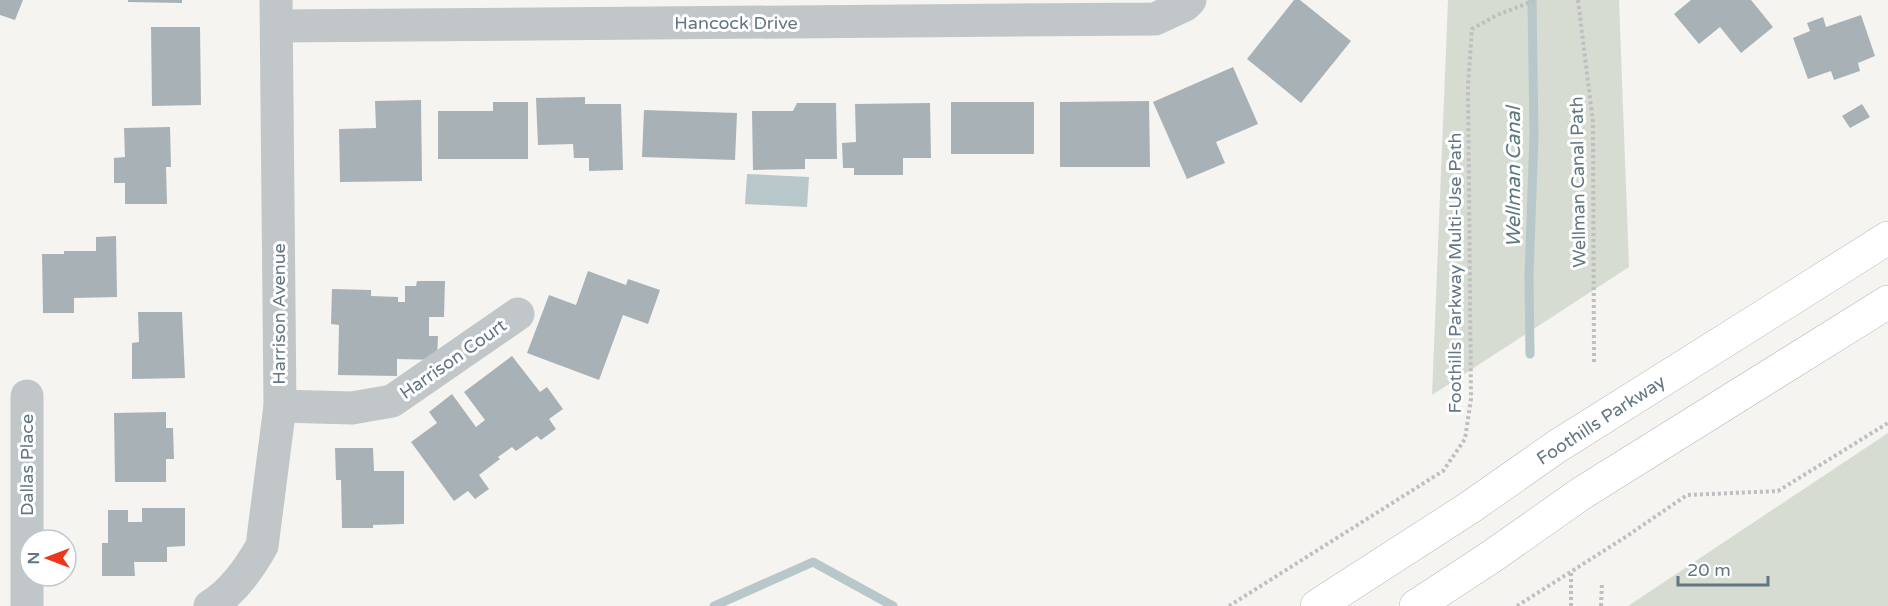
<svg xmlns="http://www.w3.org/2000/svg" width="1888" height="606" font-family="'Varela Round',sans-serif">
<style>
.green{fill:#d6dcd1}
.water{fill:#b8c7ca}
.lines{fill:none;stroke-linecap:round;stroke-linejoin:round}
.stream{stroke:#b8c7ca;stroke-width:9}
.building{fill:#a8b2b6}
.highway-casing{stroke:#b6b9bc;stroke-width:34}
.path{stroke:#bdbfc1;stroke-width:4;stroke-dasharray:3 3;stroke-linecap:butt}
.minor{stroke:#c1c6c8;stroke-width:33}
.highway{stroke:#fff;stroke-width:33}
.labels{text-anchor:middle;stroke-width:6;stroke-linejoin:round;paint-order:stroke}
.street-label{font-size:18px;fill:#627783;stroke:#fff}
.water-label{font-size:20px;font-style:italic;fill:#5d7a80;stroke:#fff}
</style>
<rect width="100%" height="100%" fill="#f5f4f0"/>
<!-- green -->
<g class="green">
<polygon points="1448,0 1619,0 1629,267 1432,395"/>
<polygon points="1888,433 1888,606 1628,606"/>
</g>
<!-- water -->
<polygon class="water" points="747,174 809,177 807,207 745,204"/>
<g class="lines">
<!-- stream -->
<g class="stream">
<polyline points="1530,354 1529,275 1534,136 1532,0"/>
<polyline points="714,606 813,562 893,606"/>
</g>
</g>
<!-- building -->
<g class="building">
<polygon points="0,0 23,0 15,20 0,15"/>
<polygon points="128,0 182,0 182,3 128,2"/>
<polygon points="1294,0 1300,0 1351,41 1301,103 1247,59"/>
<polygon points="1691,0 1751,0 1773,27 1741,53 1720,27 1699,44 1674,14"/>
<polygon points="1861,15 1875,56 1858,63 1860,71 1834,80 1831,71 1808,79 1793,38 1810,31 1807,23 1823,17 1826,27"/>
<polygon points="151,27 200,27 201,105 152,106"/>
<polygon points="1233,67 1258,124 1216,142 1225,163 1187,179 1153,102"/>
<polygon points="585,97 585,104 621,104 623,170 589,171 589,158 574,158 573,144 538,145 536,98"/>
<polygon points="421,100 422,181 340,182 339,129 376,128 375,101"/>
<polygon points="1149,101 1150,167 1060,167 1060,102"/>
<polygon points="493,102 528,102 528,159 438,159 438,111 493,111"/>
<rect x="951" y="102" width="83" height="52"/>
<polygon points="797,103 836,103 837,159 805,159 805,169 753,170 752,111 793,111"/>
<polygon points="930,103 931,158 903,158 903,175 854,175 854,168 843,168 842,143 856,142 855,104"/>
<polygon points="1862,104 1870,117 1850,128 1842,116"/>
<polygon points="644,110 737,113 735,160 642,157"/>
<polygon points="170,127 171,167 166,167 167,204 125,204 125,183 114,183 114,158 125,157 124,128"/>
<polygon points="116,236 117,297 74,298 74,313 43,313 42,254 64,254 64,251 96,251 96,237"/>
<polygon points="588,271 626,285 628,279 660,290 648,324 623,315 599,380 527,353 549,295 576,305"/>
<polygon points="417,281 445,281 444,317 429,317 429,336 438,336 437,360 397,359 397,376 338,375 339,325 331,324 332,289 371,290 371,296 398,297 398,302 405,302 405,286 416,286"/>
<polygon points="138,312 182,312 185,378 132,379 132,343 139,342"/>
<polygon points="512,356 540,392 547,387 563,409 549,419 556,429 541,440 537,436 516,451 512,447 498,457 500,459 479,475 489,489 475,499 468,491 454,501 411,442 437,423 429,412 452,394 476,427 485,420 464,392"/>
<polygon points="166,412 166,428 173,428 174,459 166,459 166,482 115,482 114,413"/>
<polygon points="335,448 373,448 374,471 404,471 404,524 373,525 373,528 342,528 341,480 336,480"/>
<polygon points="142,508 185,508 185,546 167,547 167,562 134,562 135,576 102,576 102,543 108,543 108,510 128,510 128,522 142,522"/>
</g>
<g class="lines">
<!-- highway casing -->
<g class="highway-casing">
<g id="highway">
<polyline points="1317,606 1469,508 1556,447 1888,238"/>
<polyline points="1416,606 1491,557 1582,493 1888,302"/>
</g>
</g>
<!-- path -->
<g class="path">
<polyline points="1578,0 1593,122 1594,363"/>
<polyline points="1571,573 1571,606"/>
<polyline points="1229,606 1443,471 1465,439 1471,399 1468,85 1472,29 1497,15 1536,0"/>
<polyline points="1517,606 1627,536 1687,495 1778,491 1888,423"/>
<polyline points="1601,606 1602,582"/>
</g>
<!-- minor -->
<g class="minor">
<polyline points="277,26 1155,19 1185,5 1190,0"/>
<polyline points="27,396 27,606"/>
<polyline points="280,406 352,408 392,401 518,314"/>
<path d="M 210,606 C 233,592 249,569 262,546 L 280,406 L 276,0"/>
</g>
<!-- highway -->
<use href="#highway" class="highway"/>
</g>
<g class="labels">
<!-- street labels -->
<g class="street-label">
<text x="736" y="29">Hancock Drive</text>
<text transform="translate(1578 182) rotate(-91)" y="6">Wellman Canal Path</text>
<text transform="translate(1455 273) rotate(-90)" y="6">Foothills Parkway Multi-Use Path</text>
<text transform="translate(279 314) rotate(-90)" y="6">Harrison Avenue</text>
<text transform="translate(453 359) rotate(-35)" y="6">Harrison Court</text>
<text transform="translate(1601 420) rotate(-33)" y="6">Foothills Parkway</text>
<text transform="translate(27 465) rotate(-90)" y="6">Dallas Place</text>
</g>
<!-- water labels -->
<g class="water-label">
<text transform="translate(1513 177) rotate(-90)" y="7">Wellman Canal</text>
</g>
</g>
<!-- north arrow -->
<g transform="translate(48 558) rotate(270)"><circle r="28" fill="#ffffff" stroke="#c0c9cd" stroke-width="1.5"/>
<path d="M0-4.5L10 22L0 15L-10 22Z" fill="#eb381a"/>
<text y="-9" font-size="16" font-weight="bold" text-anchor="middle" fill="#627783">N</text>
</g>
<!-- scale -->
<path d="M1678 576v9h90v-9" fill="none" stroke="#627783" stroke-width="3"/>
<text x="1687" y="576" font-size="18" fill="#627783" stroke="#ffffff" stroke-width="4.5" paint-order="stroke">20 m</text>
</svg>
